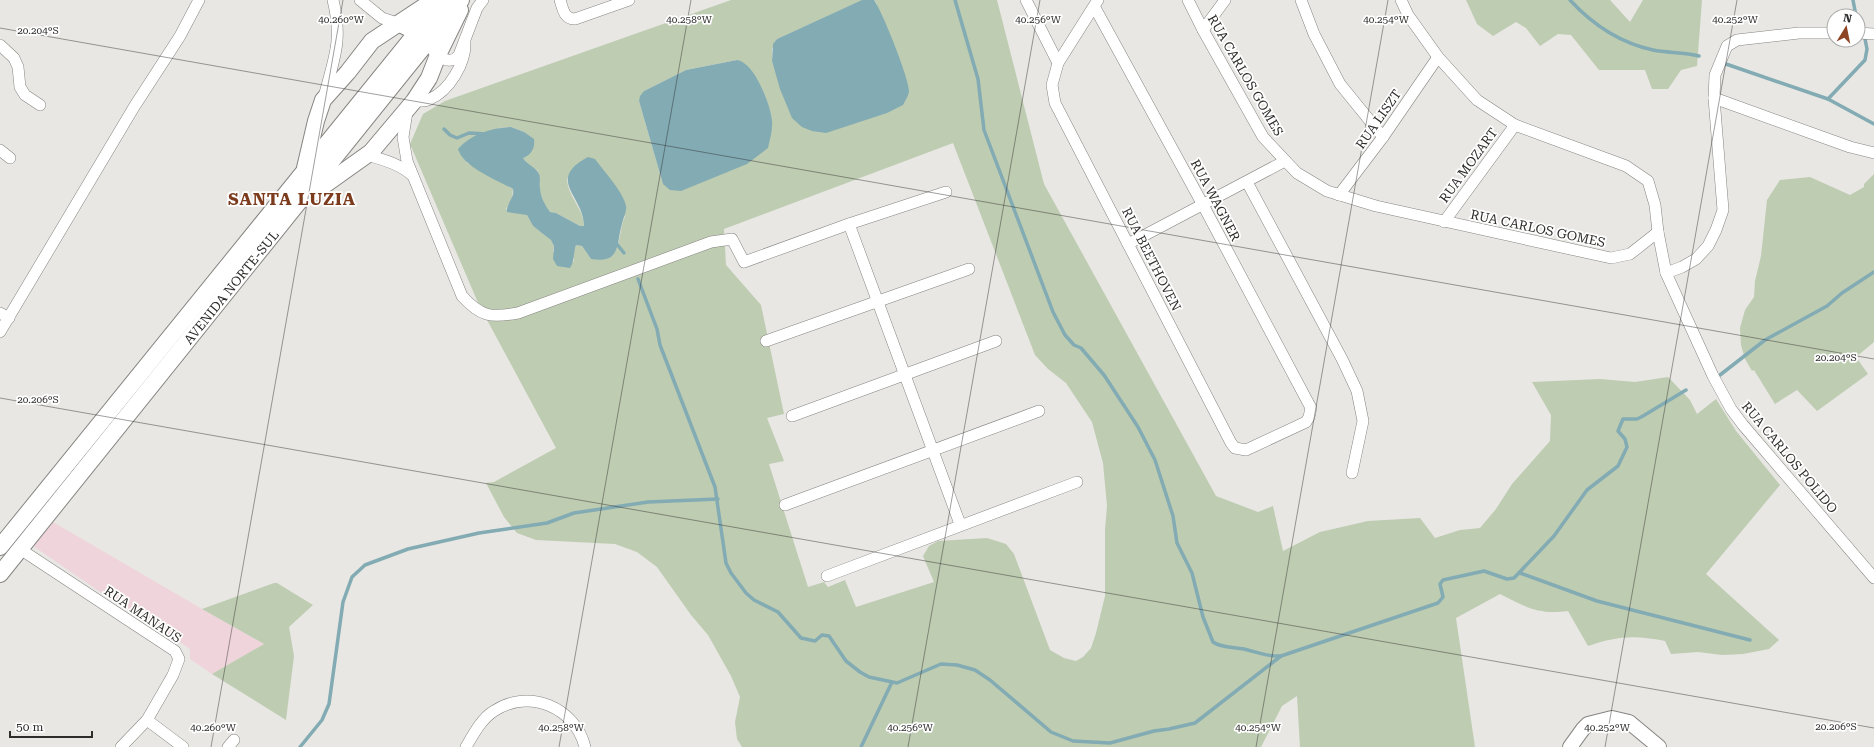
<svg xmlns="http://www.w3.org/2000/svg" width="1874" height="747" font-family="'Roboto Serif',serif">
<style>
.industrial{fill:#efd5db}
.green{fill:#beccb2;fill-rule:evenodd}
.water{fill:#82abb3}
.lines{fill:none;stroke-linecap:round;stroke-linejoin:round}
.stream{stroke:#82abb3;stroke-width:3.5}
.minor-casing{stroke:#868582;stroke-width:12}
.tertiary-casing{stroke:#868582;stroke-width:16}
.secondary-casing{stroke:#868582;stroke-width:18}
.minor{stroke:#fff;stroke-width:11}
.tertiary{stroke:#fff;stroke-width:14}
.secondary{stroke:#fff;stroke-width:16}
.ticks{fill:none;stroke:#2e2d2c;stroke-width:1;stroke-opacity:0.45}
.labels{text-anchor:middle;stroke-width:3.5;stroke-linejoin:round;paint-order:stroke}
.street-label{font-size:13px;fill:#2e2d2c;stroke:#fff}
.district-label{font-size:17px;font-weight:bold;letter-spacing:1px;fill:#7c3b1c;stroke:#fff}
.ticks-label{font-size:10px;text-anchor:middle;fill:#2e2d2c;stroke:#fff;stroke-width:3.5;stroke-linejoin:round;paint-order:stroke}
</style>
<rect width="100%" height="100%" fill="#e8e7e3"/>
<!-- industrial -->
<polygon class="industrial" points="53,522 202,609 264,644 212,674 190,659 190,649 156,626 150,626 33,546"/>
<!-- green -->
<g class="green">
<path d="M 731,0 L 863,0 L 777,39 L 772,49 L 772,61 L 782,91 L 877,4 L 874,0 L 997,0 L 1044,184 L 1216,496 L 1258,512 L 1273,506 L 1283,551 L 1320,532 L 1368,521 L 1420,518 L 1435,538 L 1460,530 L 1480,528 L 1496,509 L 1512,484 L 1550,441 L 1551,415 L 1532,382 L 1600,379 L 1635,382 L 1668,377 L 1690,400 L 1697,414 L 1716,399 L 1736,431 L 1780,485 L 1706,574 L 1779,640 L 1769,649 L 1743,654 L 1722,655 L 1698,652 L 1671,654 L 1665,641 C 1633,635 1618,636 1588,646 L 1568,611 C 1538,615 1526,607 1500,594 L 1456,618 L 1475,747 L 1300,747 L 1297,696 L 1282,706 L 1261,747 L 742,747 L 737,739 L 735,722 L 740,697 L 731,676 L 708,635 L 691,615 L 657,567 L 637,552 L 615,544 L 536,540 L 517,533 L 504,517 L 486,483 L 494,482 L 556,448 L 479,305 L 410,144 L 423,114 L 445,101 ZM 737,60 C 761,80 765,91 772,120 L 663,184 L 639,101 L 644,91 L 686,70 ZM 511,127 L 524,132 L 523,158 L 526,163 L 538,171 L 540,180 L 539,189 L 544,204 L 550,212 L 556,213 L 580,226 L 584,227 C 584,208 567,196 567,178 L 625,216 C 620,227 621,239 616,250 L 591,259 L 582,246 L 576,245 L 573,253 L 574,262 L 553,252 L 554,246 L 551,239 L 533,226 L 527,215 L 522,213 L 512,213 L 506,209 L 512,198 L 513,189 L 466,162 L 499,128 ZM 953,143 L 1035,355 L 1048,369 L 1066,383 L 1092,422 L 1103,463 L 1107,506 L 1105,530 L 1105,596 L 1096,633 L 1091,648 L 1083,657 L 1076,661 L 1064,658 L 1050,650 L 1014,554 L 1006,544 L 987,538 L 938,541 L 929,546 L 923,556 L 934,582 L 856,607 L 845,580 L 828,587 L 824,582 L 808,587 L 769,464 L 784,461 L 767,418 L 784,414 L 761,305 L 726,265 L 724,229 Z"/>
<polygon points="1466,0 1610,0 1630,22 1643,0 1702,0 1697,66 1681,70 1668,89 1652,89 1645,70 1599,70 1571,35 1558,34 1540,46 1526,28 1516,22 1493,36 1477,24"/>
<polygon points="1874,174 1874,342 1856,357 1868,374 1817,411 1797,390 1775,404 1754,370 1752,371 1745,359 1741,345 1740,328 1745,310 1754,297 1755,281 1761,256 1767,200 1780,180 1810,177 1850,195 1864,187 1864,184"/>
<polygon points="274,583 277,583 313,605 289,627 294,656 286,720 212,674 264,644 202,609"/>
</g>
<!-- water -->
<g class="water">
<path d="M 862,0 L 874,0 C 882,11 909,78 909,91 C 909,95 905,101 903,105 L 887,113 L 826,133 L 812,131 L 802,127 L 792,118 L 780,89 L 772,61 L 773,44 L 777,39 Z"/>
<path d="M 737,60 C 755,63 770,104 772,120 C 773,129 770,139 768,148 L 747,164 L 681,191 L 670,190 L 663,184 L 639,101 L 640,96 L 644,91 L 686,70 Z"/>
<path d="M 511,127 L 524,132 L 534,139 C 535,148 532,154 523,158 C 527,165 536,167 539,174 C 541,179 539,183 540,189 C 541,198 545,205 550,212 L 556,213 L 580,226 L 584,226 C 584,196 545,180 588,157 L 595,159 C 603,170 624,193 626,206 C 627,212 623,218 622,224 C 616,243 622,264 591,259 L 582,246 L 576,245 C 573,253 575,260 570,268 L 557,266 L 553,259 L 554,246 L 551,240 L 533,226 L 527,215 L 507,212 C 506,203 515,198 513,189 C 497,180 463,167 458,149 C 471,134 492,128 511,127 Z"/>
</g>
<g class="lines">
<!-- stream -->
<g class="stream">
<path d="M 955,0 L 978,79 L 984,130 L 1053,312 L 1065,335 L 1074,345 L 1081,348 L 1104,375 L 1138,427 L 1155,460 L 1173,516 L 1177,543 L 1192,573 L 1203,617 L 1213,642 C 1221,648 1233,647 1244,649 C 1257,652 1267,657 1281,656"/>
<path d="M 1570,0 C 1592,24 1621,43 1653,50 C 1668,53 1684,52 1699,56"/>
<polyline points="1853,0 1856,16"/>
<polyline points="1726,64 1828,99 1874,124"/>
<polyline points="1828,99 1865,60 1867,49 1865,39"/>
<polyline points="444,129 450,135 457,138 469,133 486,134"/>
<polyline points="616,243 624,253"/>
<polyline points="638,279 657,329 660,345 715,487 726,563 731,573 746,593 754,600 778,612 801,638 815,641 822,635 829,636 846,661 860,672 869,677 897,683 941,664 957,665 975,670 990,680 1051,732 1073,741 1110,743 1154,731 1169,729 1195,723 1281,656 1438,603 1443,597 1440,584 1443,580 1484,571 1507,579 1514,578 1554,536 1587,490 1618,466 1627,447 1625,439 1618,431 1623,419 1637,419 1643,416 1686,390"/>
<polyline points="1720,375 1765,340 1827,306 1842,293 1874,272"/>
<polyline points="1520,573 1597,601 1750,640"/>
<polyline points="300,747 322,720 329,704 343,602 352,577 365,565 408,549 479,533 547,523 574,513 648,502 718,499"/>
<polyline points="861,747 892,682"/>
</g>
<!-- minor casing -->
<g class="minor-casing">
<g id="minor">
<polyline points="360,0 382,18 400,24"/>
<path d="M 560,0 C 563,9 564,19 575,19 L 629,0"/>
<polyline points="1026,0 1058,63"/>
<polyline points="1188,0 1203,30 1263,137 1297,173 1327,191 1376,206 1611,258 1630,254 1658,232"/>
<polyline points="1301,0 1314,34 1340,84 1383,137"/>
<polyline points="1401,0 1408,15 1438,57 1477,100 1515,125 1626,166 1648,181 1655,205 1658,232 1666,273 1713,376 1731,409 1743,425 1874,578"/>
<polyline points="1094,6 1203,205 1311,408 1309,417 1306,422 1246,450 1235,448 1231,443 1055,103 1052,85 1058,63 1094,6 1098,0"/>
<polyline points="1203,30 1225,0"/>
<polyline points="1858,33 1874,34"/>
<polyline points="0,45 14,58 18,67 20,87 25,95 40,105"/>
<path d="M 438,55 C 445,61 453,63 459,55 L 477,8 L 483,0"/>
<path d="M 324,97 C 334,58 343,41 333,0"/>
<polyline points="1714,98 1850,147 1874,153"/>
<path d="M 414,101 C 420,101 425,102 430,99 C 449,91 466,63 465,42"/>
<path d="M 407,112 L 403,137 L 407,161 L 462,296 C 481,317 491,318 518,313 L 711,242 L 732,239 L 744,262 L 849,224 L 946,192"/>
<polyline points="0,150 10,158"/>
<path d="M 367,155 C 384,160 400,164 413,176"/>
<polyline points="1247,182 1342,359 1357,391 1363,421 1352,473"/>
<polyline points="1339,195 1383,137 1438,57"/>
<polyline points="1444,222 1515,125"/>
<polyline points="849,224 960,524"/>
<polyline points="1128,244 1285,161"/>
<polyline points="1666,273 1682,267 1696,259 1708,246 1716,230 1723,210 1714,98 1715,75 1727,46 1737,40 1799,33 1834,33"/>
<polyline points="0,313 9,318"/>
<polyline points="0,332 134,107 180,36 199,0"/>
<polyline points="766,341 969,269"/>
<polyline points="792,416 996,341"/>
<polyline points="785,505 1039,411"/>
<polyline points="20,549 175,651 179,659 173,675 147,720 121,747"/>
<polyline points="827,576 1077,482"/>
<polyline points="147,720 183,747"/>
<polyline points="228,747 234,740"/>
<path d="M 466,747 C 473,735 482,718 494,711 C 529,688 575,707 585,747"/>
</g>
</g>
<!-- tertiary casing -->
<g class="tertiary-casing">
<polyline id="tertiary" points="1570,747 1583,729 1588,724 1612,718 1629,722 1659,747"/>
</g>
<!-- secondary casing -->
<g class="secondary-casing">
<g id="secondary">
<polyline points="438,55 460,10"/>
<polyline points="305,168 316,121 323,100 348,72 372,41 434,0"/>
<path d="M 312,194 L 371,152 L 414,101 L 429,78 L 438,55 C 432,38 415,31 400,24"/>
<polyline points="0,547 443,0"/>
<polyline points="0,574 461,0"/>
</g>
</g>
<!-- minor -->
<use href="#minor" class="minor"/>
<!-- tertiary -->
<use href="#tertiary" class="tertiary"/>
<!-- secondary -->
<use href="#secondary" class="secondary"/>
</g>
<!-- ticks -->
<path class="ticks" d="M 0,28 L 1874,359M 0,398 L 1874,728M 211,747 L 343,0M 559,747 L 691,0M 908,747 L 1040,0M 1256,747 L 1388,0M 1605,747 L 1737,0"/>
<g class="labels">
<!-- street labels -->
<g class="street-label">
<text transform="translate(1246 75) rotate(60)" y="5">RUA CARLOS GOMES</text>
<text transform="translate(1378 119) rotate(-55)" y="5">RUA LISZT</text>
<text transform="translate(1468 165) rotate(-54)" y="5">RUA MOZART</text>
<text transform="translate(1216 200) rotate(62)" y="5">RUA WAGNER</text>
<text transform="translate(1538 228) rotate(12)" y="5">RUA CARLOS GOMES</text>
<text transform="translate(1152 259) rotate(63)" y="5">RUA BEETHOVEN</text>
<text transform="translate(231 287) rotate(-51)" y="5">AVENIDA NORTE-SUL</text>
<text transform="translate(1790 457) rotate(50)" y="5">RUA CARLOS POLIDO</text>
<text transform="translate(143 614) rotate(34)" y="5">RUA MANAUS</text>
</g>
<!-- district labels -->
<g class="district-label">
<text x="292" y="205">SANTA LUZIA</text>
</g>
</g>
<g class="ticks-label">
<text x="341" y="23">40.260°W</text>
<text x="689" y="23">40.258°W</text>
<text x="1038" y="23">40.256°W</text>
<text x="1386" y="23">40.254°W</text>
<text x="1735" y="23">40.252°W</text>
<text x="38" y="34">20.204°S</text>
<text x="1836" y="361">20.204°S</text>
<text x="38" y="403">20.206°S</text>
<text x="1836" y="730">20.206°S</text>
<text x="213" y="731">40.260°W</text>
<text x="561" y="731">40.258°W</text>
<text x="910" y="731">40.256°W</text>
<text x="1258" y="731">40.254°W</text>
<text x="1607" y="731">40.252°W</text>
</g>
<!-- north arrow -->
<g transform="translate(1846 28) rotate(10)"><circle r="19" fill="#ffffff" stroke="#ababab"/>
<path d="M0-3L7 15L0 10L-7 15Z" fill="#8d4524"/>
<text y="-6" font-size="11" font-weight="bold" text-anchor="middle" fill="#2e2d2c">N</text>
</g>
<!-- scale -->
<path d="M10 731v6h82v-6" fill="none" stroke="#2e2d2c" stroke-width="2"/>
<text x="16" y="731" font-size="12" fill="#2e2d2c" stroke="#ffffff" stroke-width="3" paint-order="stroke">50 m</text>
</svg>
